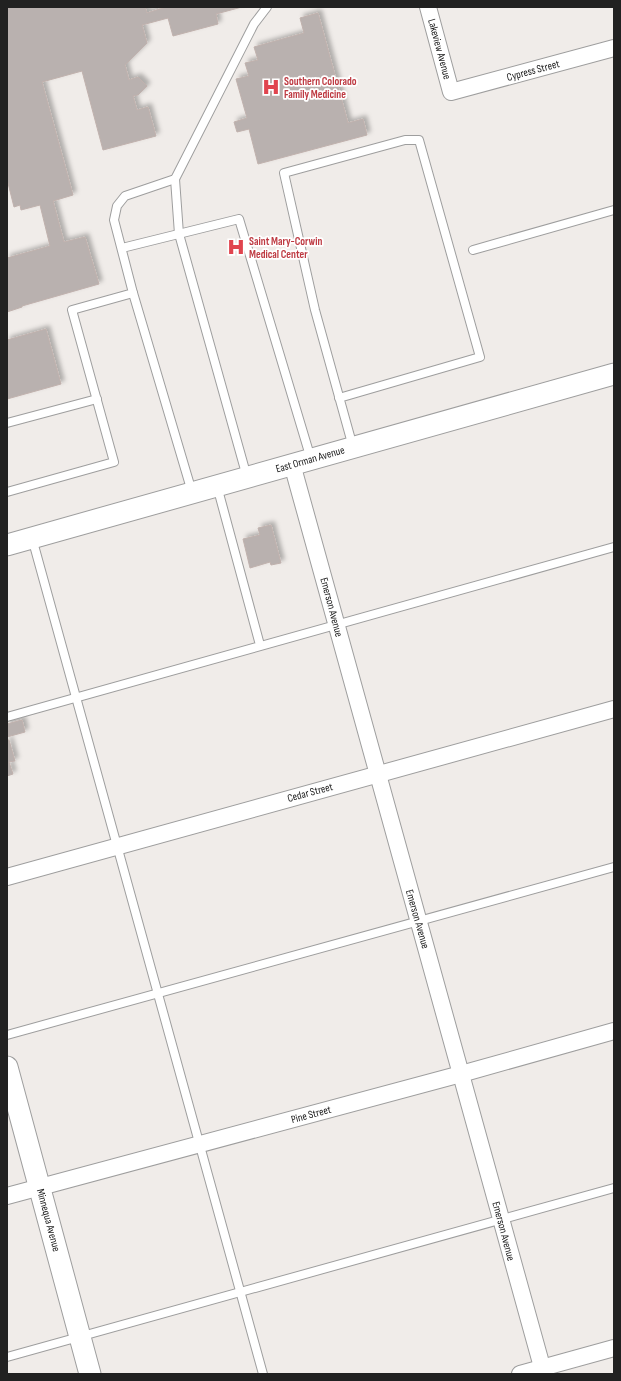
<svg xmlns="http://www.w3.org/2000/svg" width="621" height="1381" font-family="'Sofia Sans Condensed',sans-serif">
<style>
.building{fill:#b9b1af;stroke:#c0b1ad;filter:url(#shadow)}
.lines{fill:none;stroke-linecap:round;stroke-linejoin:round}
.service-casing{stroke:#9e9e9e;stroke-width:10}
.minor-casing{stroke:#9e9e9e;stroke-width:18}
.tertiary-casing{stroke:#9e9e9e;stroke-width:23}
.service{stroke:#fff;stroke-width:8}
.minor{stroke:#fff;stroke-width:16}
.tertiary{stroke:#fff;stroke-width:21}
.labels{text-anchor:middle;stroke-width:3.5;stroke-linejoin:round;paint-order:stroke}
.street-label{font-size:11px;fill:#212121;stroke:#fff}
.health-label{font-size:11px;font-weight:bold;fill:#be3a42;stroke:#fff;text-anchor:start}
</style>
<defs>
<filter id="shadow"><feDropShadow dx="3.5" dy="-3.5" stdDeviation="2" flood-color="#0004"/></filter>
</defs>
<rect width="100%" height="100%" fill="#f0ece9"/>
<!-- building -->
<g class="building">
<polygon points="7,7 145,7 147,13 166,7 242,7 216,14 218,24 173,36 168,18 142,25 147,43 125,65 129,80 138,77 147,86 138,95 133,96 137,110 148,107 156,136 103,150 82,71 42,82 73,195 53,201 64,242 85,237 99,284 22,306 22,307 7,312 7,258 50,246 40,205 21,210 20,205 14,207 7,179"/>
<polygon points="318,13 348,123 363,119 367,135 258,164 249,129 237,132 234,122 247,118 236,79 249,76 245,63 258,60 254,47 304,33 300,18"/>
<polygon points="46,329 61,384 7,399 7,340"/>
<polygon points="271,525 281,563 271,565 270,562 250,568 243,539 260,535 258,528"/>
<polygon points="22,720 25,732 7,737 7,724"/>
<polygon points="7,740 9,740 15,761 9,762 13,774 7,776"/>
</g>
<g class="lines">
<!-- service casing -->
<g class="service-casing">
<g id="service">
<polyline points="175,179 179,234 247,477"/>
<polyline points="122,248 239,219 311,459"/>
<polyline points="473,250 614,210"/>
<polyline points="133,293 192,492"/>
<polyline points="339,398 480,357 419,140 405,140 284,173 315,310 353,447"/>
<polyline points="7,423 97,399"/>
<polyline points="217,486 260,645"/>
<polyline points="7,492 114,462 72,310 133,293 114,220 117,206 125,196 175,179 254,24 267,7"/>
<polyline points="32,538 263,1374"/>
<polyline points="7,717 614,547"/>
<polyline points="7,1035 614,867"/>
<polyline points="7,1357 614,1188"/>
</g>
</g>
<!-- minor casing -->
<g class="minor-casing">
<g id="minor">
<polyline points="428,7 451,92 614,48"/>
<polyline points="292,464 544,1374"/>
<polyline points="7,877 614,709"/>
<polyline points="7,1196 461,1074 614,1031"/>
<polyline points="520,1374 614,1348"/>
</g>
</g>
<!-- tertiary casing -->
<g class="tertiary-casing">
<g id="tertiary">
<polyline points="7,545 614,374"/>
<polyline points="7,1067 90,1374"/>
</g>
</g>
<!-- service -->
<use href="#service" class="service"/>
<!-- minor -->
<use href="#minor" class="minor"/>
<!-- tertiary -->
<use href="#tertiary" class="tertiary"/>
</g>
<!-- icons -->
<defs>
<g id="hospital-bare" transform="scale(1.38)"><path d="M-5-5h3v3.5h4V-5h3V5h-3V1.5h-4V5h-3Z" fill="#e0444e" stroke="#fff" stroke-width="2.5" paint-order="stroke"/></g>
</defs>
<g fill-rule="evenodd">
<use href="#hospital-bare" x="271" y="87"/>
<use href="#hospital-bare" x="236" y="247"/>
</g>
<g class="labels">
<!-- street labels -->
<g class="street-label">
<text transform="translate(440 49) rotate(75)" y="4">Lakeview Avenue</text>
<text transform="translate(533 70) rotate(-15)" y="4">Cypress Street</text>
<text transform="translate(310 459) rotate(-16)" y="4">East Orman Avenue</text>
<text transform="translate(332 607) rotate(75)" y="4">Emerson Avenue</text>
<text transform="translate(310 792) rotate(-15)" y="4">Cedar Street</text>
<text transform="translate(418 919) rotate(74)" y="4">Emerson Avenue</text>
<text transform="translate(311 1114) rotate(-15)" y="4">Pine Street</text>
<text transform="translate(49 1220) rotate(75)" y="4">Minnequa Avenue</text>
<text transform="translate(504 1231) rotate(75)" y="4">Emerson Avenue</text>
</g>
<!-- health labels -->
<g class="health-label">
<text x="284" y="85">Southern Colorado<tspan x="284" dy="13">Family Medicine</tspan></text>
<text x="249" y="245">Saint Mary-Corwin<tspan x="249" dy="13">Medical Center</tspan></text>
</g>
</g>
<!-- border -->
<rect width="621" height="1381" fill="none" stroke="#212121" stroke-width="16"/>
</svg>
